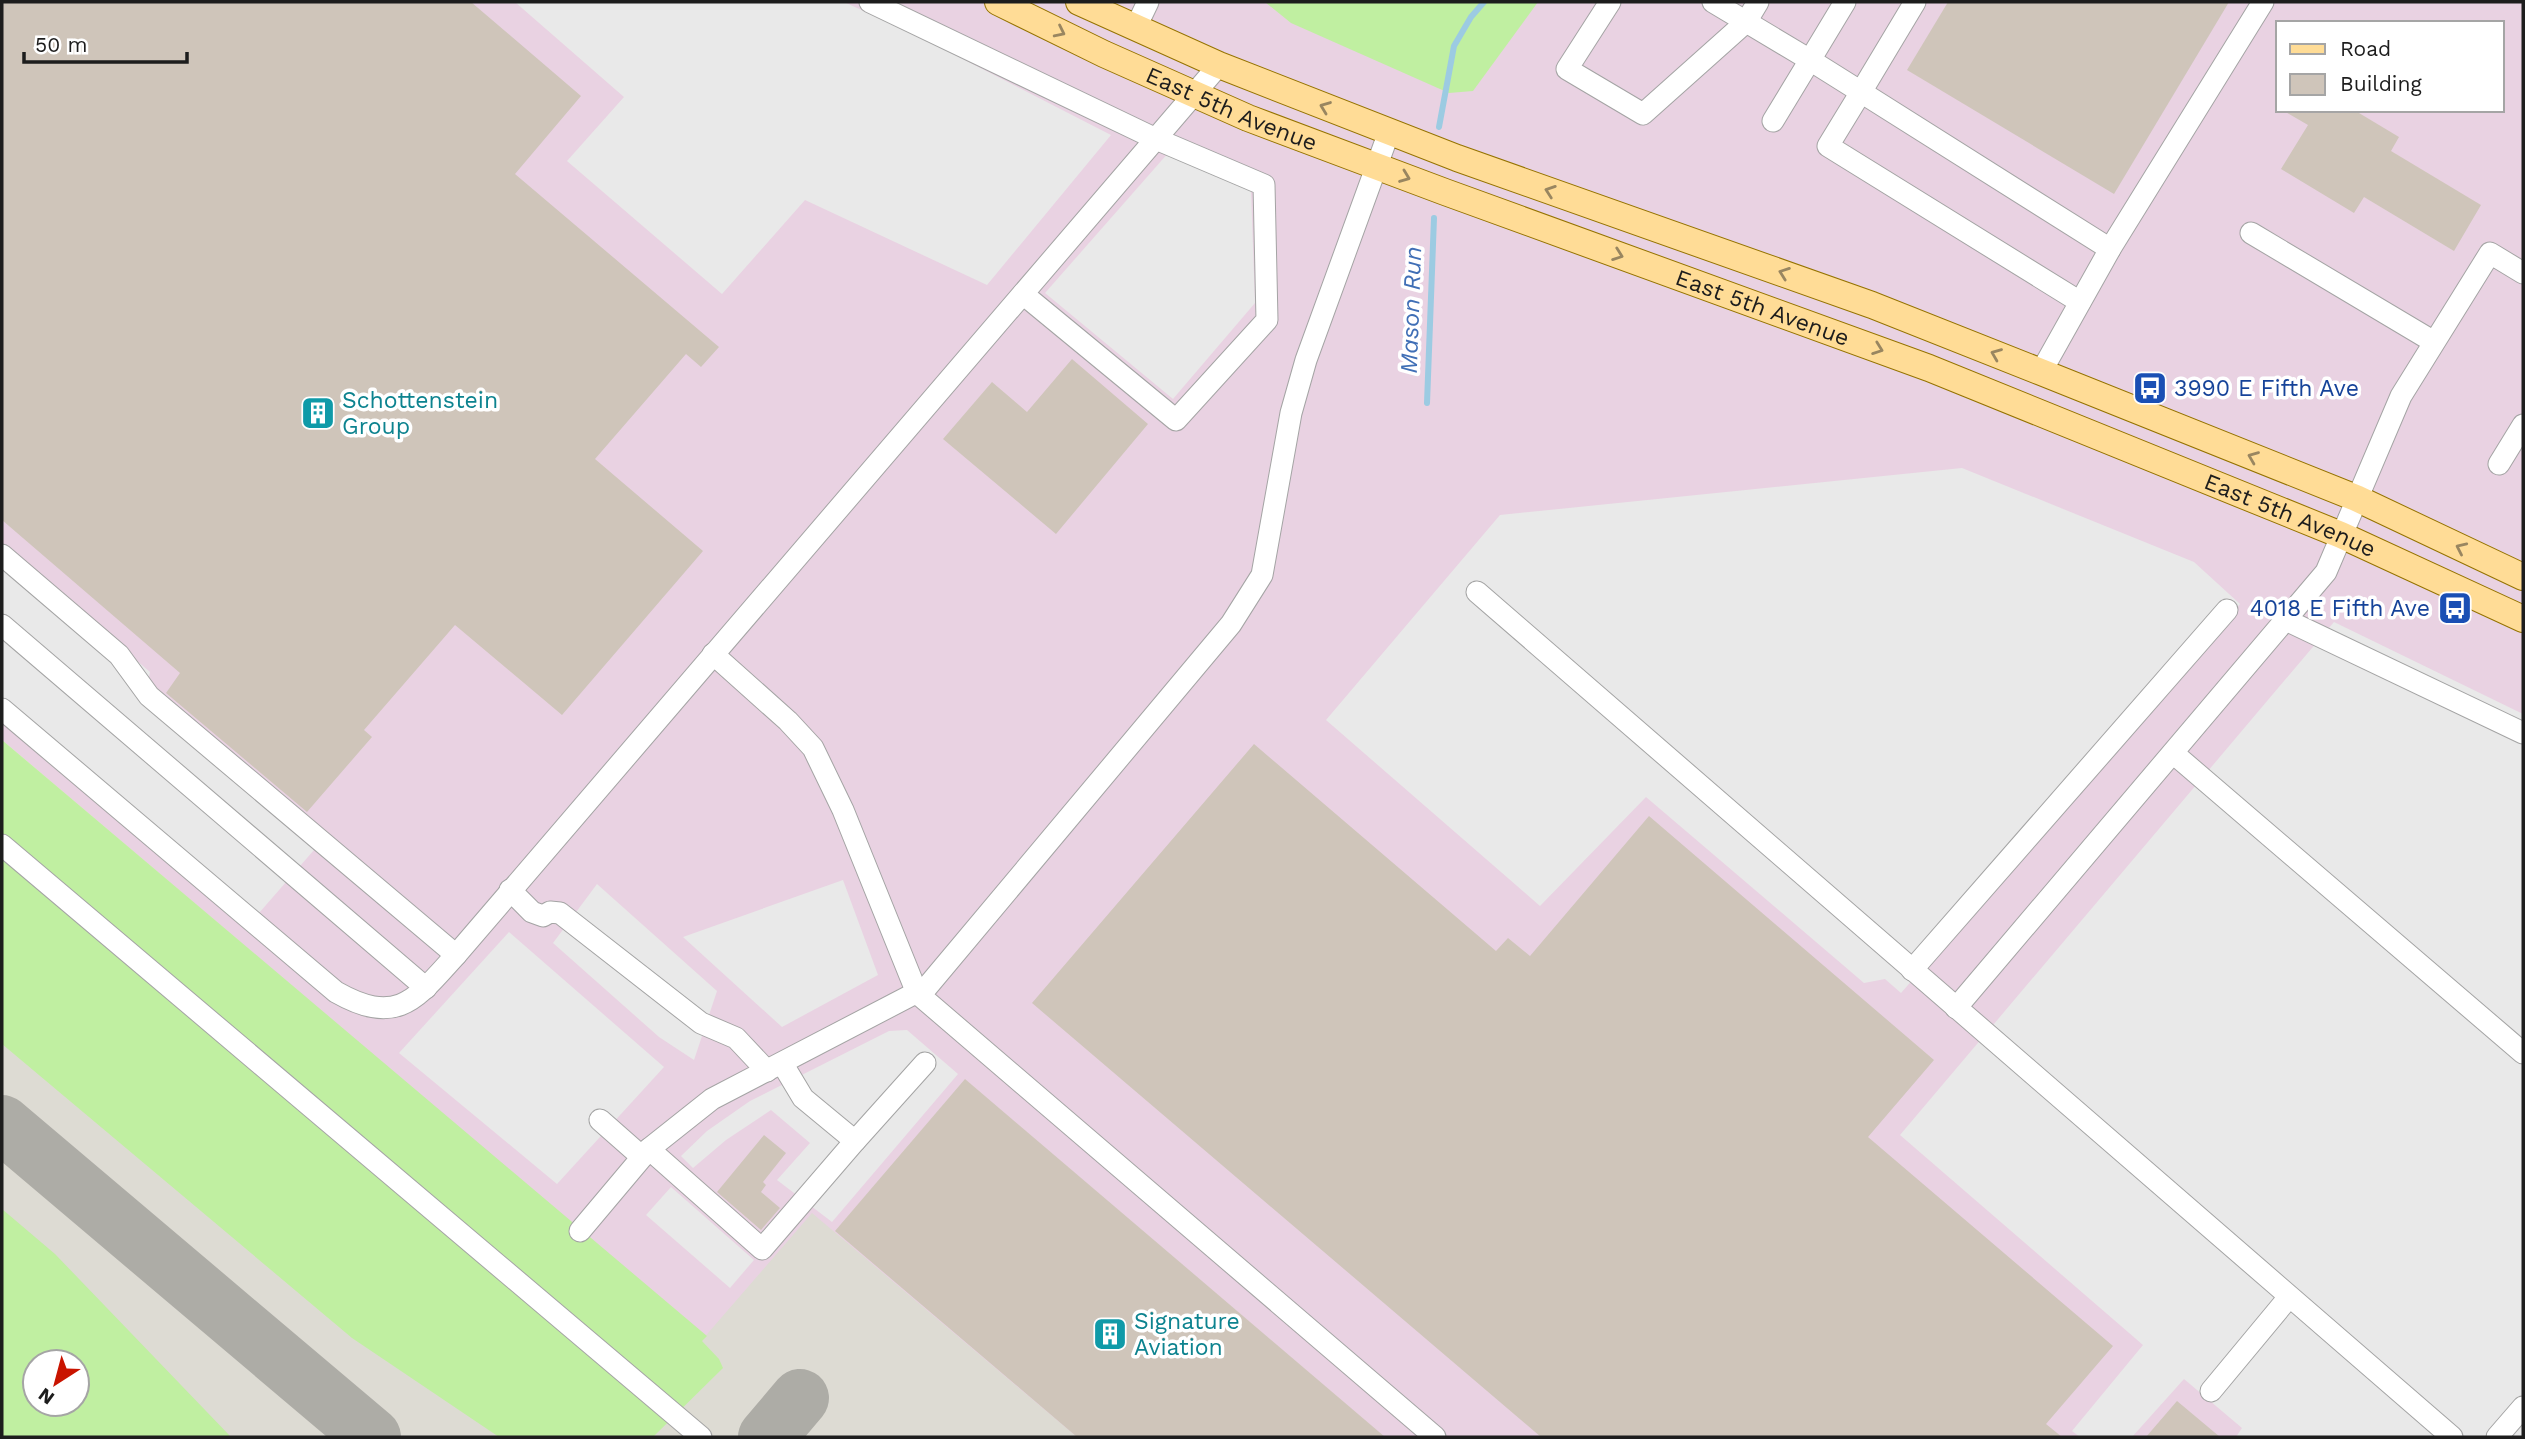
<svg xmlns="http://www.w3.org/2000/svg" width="2525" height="1439" font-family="'Work Sans',sans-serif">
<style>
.industrial{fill:#e9d2e2;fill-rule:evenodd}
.airport{fill:#dddbd3;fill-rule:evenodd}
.grass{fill:#c0efa1;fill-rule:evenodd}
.parking{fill:#e9e9e9}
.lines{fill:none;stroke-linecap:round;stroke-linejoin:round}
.stream{stroke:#9ccbe2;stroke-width:6}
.taxiway{stroke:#adaca6;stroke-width:58}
.building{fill:#cfc5ba}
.minor-casing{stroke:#a4a4a4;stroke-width:23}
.major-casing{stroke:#957300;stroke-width:28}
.minor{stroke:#fff;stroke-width:21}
.major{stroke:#ffdc96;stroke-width:26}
.oneway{stroke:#998660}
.labels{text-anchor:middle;stroke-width:7;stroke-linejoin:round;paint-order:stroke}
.street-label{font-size:23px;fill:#1d1d1d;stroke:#fff}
.transit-label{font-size:23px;fill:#164399;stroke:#fff;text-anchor:start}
.culture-label{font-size:23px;fill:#0d838f;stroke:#fff;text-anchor:start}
.water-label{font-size:24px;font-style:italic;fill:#406fb6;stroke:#fff}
</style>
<rect width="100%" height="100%" fill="#efece1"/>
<!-- industrial -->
<path class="industrial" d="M 2,2 L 2523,2 L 2523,1437 L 824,1437 L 2,740 ZM 2278,23 L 2502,23 L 2502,110 L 2278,110 Z"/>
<!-- airport -->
<path class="airport" d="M 2,801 L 702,1340 L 812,1213 L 1077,1437 L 2,1437 ZM 35,1362 L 77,1362 L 77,1404 L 35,1404 Z"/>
<!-- grass -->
<g class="grass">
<polygon points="1265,2 1538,2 1473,91 1449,93 1291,23"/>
<polygon points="2,740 707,1336 702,1341 719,1359 723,1368 653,1437 499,1437 352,1338 2,1044"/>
<path d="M 2,1209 L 55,1254 L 231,1437 L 2,1437 ZM 77,1362 L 77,1404 L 35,1404 L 35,1362 Z"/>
</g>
<!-- parking -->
<g class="parking">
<polygon points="515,2 844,2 918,36 1111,135 987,285 805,200 722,294 567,161 624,97"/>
<polygon points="1169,152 1251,191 1255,303 1173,399 1045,293"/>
<polygon points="1962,468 2194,562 2240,604 1901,993 1885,979 1864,983 1646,797 1540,906 1326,720 1500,515"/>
<polygon points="26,565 150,672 143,704 314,850 252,921 2,709 2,566"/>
<polygon points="2334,622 2523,714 2523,1437 2236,1437 2242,1428 2184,1379 2132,1437 2080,1437 2072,1431 2143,1345 1900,1135"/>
<polygon points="843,880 878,975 782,1027 683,937"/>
<polygon points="597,884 717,991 694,1060 659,1037 553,943"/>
<polygon points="509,932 664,1067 557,1184 399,1053"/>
<polygon points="907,1030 958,1074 832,1222 777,1180 810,1143 771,1110 726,1140 693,1168 681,1156 707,1131 750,1101 889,1031"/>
<polygon points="671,1187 754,1260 730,1288 646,1215"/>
</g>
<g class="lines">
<!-- stream -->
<g class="stream">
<polyline points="1439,127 1454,46 1471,17 1484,2"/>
<polyline points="1427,403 1434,218"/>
</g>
<!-- taxiway -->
<g class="taxiway">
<polyline points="2,1124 372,1437"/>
<polyline points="767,1437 800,1398"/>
</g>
</g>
<!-- building -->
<g class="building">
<polygon points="2,2 471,2 581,96 515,174 719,347 701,367 686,354 595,459 703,551 562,715 455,625 364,730 372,737 307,812 166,693 180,673 2,520"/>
<polygon points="1948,2 2229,2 2114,194 1907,70"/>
<polygon points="2282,110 2354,110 2399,137 2391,151 2481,205 2454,251 2364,197 2354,213 2281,169 2308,125"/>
<polygon points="1072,359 1148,424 1056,534 943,439 992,382 1027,412"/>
<polygon points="1254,744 1496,951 1508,938 1530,956 1649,816 1934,1060 1868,1137 2113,1346 2046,1424 2062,1437 1541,1437 1032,1003"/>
<polygon points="965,1079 1385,1437 1077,1437 835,1231"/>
<polygon points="764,1135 786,1153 763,1182 766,1185 761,1192 780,1208 761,1230 717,1192"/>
<polygon points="2177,1401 2220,1437 2146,1437"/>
</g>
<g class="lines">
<!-- minor casing -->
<g class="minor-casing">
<g id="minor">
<polyline points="870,2 1156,139 1264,185 1267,320 1176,420 1023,294"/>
<polyline points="1610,2 1567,69 1643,114 1746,22 1758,2"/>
<polyline points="1713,2 1810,60 1845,2"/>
<polyline points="1136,27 1148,2"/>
<polyline points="1773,121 1810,60 1861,92 1915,2"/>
<polyline points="2251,233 2434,342"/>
<polyline points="2080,302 1828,146 1861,92 2110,249"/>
<polyline points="2041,372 2110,249 2263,2"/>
<polyline points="2499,464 2523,425"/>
<polyline points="2,555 119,655 149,696 456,955"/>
<polyline points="1477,592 2452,1437"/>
<polyline points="2286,620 2523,733"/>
<polyline points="2,625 426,988"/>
<polyline points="713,654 788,721 813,748 843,810 917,993 1435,1437"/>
<path d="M 2,709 L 336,992 C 398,1027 416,999 456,955 L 1219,65"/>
<polyline points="2173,753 2523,1053"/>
<polyline points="2,845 701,1437"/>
<polyline points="510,890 532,912 543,916 550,912 560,913 701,1023 736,1038 767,1071"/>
<polyline points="1912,970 2227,610"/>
<polyline points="1956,1008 2326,572 2401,396 2490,253 2523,273"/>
<polyline points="782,1063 803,1098 855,1141 925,1063"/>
<polyline points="600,1120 642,1157"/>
<polyline points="649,1149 762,1249 855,1141"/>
<polyline points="580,1231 649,1149 712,1099 927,987 1231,624 1262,575 1291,413 1306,360 1389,132"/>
<polyline points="2211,1391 2289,1297"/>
<polyline points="2497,1437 2523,1407"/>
</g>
</g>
<!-- major casing -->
<g class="major-casing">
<g id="major">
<path id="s1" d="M 998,2 L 1104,54 L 1248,118 L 1445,192 L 1929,368 L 2341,535 L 2523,619"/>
<polyline points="1079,2 1219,65 1457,158 1872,305 2041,372 2356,498 2523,577"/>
</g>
</g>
<!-- minor -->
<use href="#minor" class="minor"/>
<!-- major -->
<use href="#major" class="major"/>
</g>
<!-- one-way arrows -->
<defs><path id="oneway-chevron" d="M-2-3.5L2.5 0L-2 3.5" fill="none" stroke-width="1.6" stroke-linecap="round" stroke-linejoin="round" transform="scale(1.75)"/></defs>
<g class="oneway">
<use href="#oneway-chevron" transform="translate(1060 32) rotate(26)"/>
<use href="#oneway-chevron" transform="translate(1325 107) rotate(-159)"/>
<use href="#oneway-chevron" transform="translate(1405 177) rotate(21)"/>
<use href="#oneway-chevron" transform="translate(1550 191) rotate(-161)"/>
<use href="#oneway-chevron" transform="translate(1618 255) rotate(20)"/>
<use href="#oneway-chevron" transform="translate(1784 273) rotate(-160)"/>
<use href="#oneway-chevron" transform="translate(1878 349) rotate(20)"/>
<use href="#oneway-chevron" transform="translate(1996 354) rotate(-158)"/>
<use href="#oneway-chevron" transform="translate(2253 457) rotate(-158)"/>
<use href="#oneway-chevron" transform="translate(2461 548) rotate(-155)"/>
</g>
<!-- icons -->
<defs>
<g id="bus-square" transform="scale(1.75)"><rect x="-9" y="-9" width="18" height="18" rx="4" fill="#1a4fb4" stroke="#fff"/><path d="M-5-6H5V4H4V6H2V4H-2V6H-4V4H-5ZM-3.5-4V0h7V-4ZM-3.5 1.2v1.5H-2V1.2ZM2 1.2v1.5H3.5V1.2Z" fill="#fff"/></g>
<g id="building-square" transform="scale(1.75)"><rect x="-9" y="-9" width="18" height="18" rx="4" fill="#0f9aa8" stroke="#fff"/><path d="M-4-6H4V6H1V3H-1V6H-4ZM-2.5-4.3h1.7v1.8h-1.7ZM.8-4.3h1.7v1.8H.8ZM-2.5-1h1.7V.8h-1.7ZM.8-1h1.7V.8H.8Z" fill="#fff"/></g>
</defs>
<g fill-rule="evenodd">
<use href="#bus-square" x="2150" y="388"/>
<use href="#building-square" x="318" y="413"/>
<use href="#bus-square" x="2455" y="608"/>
<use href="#building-square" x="1110" y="1334"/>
</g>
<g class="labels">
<!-- street labels -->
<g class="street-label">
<text dy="8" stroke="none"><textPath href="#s1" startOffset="257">East 5th Avenue</textPath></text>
<text dy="8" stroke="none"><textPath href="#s1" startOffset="824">East 5th Avenue</textPath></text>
<text dy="8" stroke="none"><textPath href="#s1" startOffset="1391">East 5th Avenue</textPath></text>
</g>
<!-- transit labels -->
<g class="transit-label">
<text x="2174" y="396">3990 E Fifth Ave</text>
<text x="2430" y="616" text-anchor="end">4018 E Fifth Ave</text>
</g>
<!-- culture labels -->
<g class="culture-label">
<text x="342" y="408">Schottenstein<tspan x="342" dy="26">Group</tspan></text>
<text x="1134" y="1329">Signature<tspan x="1134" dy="26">Aviation</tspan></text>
</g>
<!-- water labels -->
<g class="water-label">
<text transform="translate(1411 310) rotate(-88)" y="8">Mason Run</text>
</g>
</g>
<!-- border -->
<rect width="2525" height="1439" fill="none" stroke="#1d1d1d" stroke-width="7"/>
<!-- legend -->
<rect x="2276" y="21" width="228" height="91" fill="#ffffff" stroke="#a5a5a5" stroke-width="2"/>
<rect x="2290" y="44" width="35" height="10" fill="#ffdc96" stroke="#a5a5a5" stroke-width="2"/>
<text x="2340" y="56" font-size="21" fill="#1d1d1d">Road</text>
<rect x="2290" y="74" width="35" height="21" fill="#cfc5ba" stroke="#a5a5a5" stroke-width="2"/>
<text x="2340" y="91" font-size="21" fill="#1d1d1d">Building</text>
<!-- north arrow -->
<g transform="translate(56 1383) rotate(216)"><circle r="33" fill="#ffffff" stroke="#a5a5a5" stroke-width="2"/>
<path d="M0-5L12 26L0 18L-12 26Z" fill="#c91400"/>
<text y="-10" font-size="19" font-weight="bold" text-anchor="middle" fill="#1d1d1d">N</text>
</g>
<!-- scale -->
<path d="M24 52v10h163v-10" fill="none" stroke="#1d1d1d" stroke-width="3.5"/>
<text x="35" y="52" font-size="21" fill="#1d1d1d" stroke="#ffffff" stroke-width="5" paint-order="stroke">50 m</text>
</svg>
